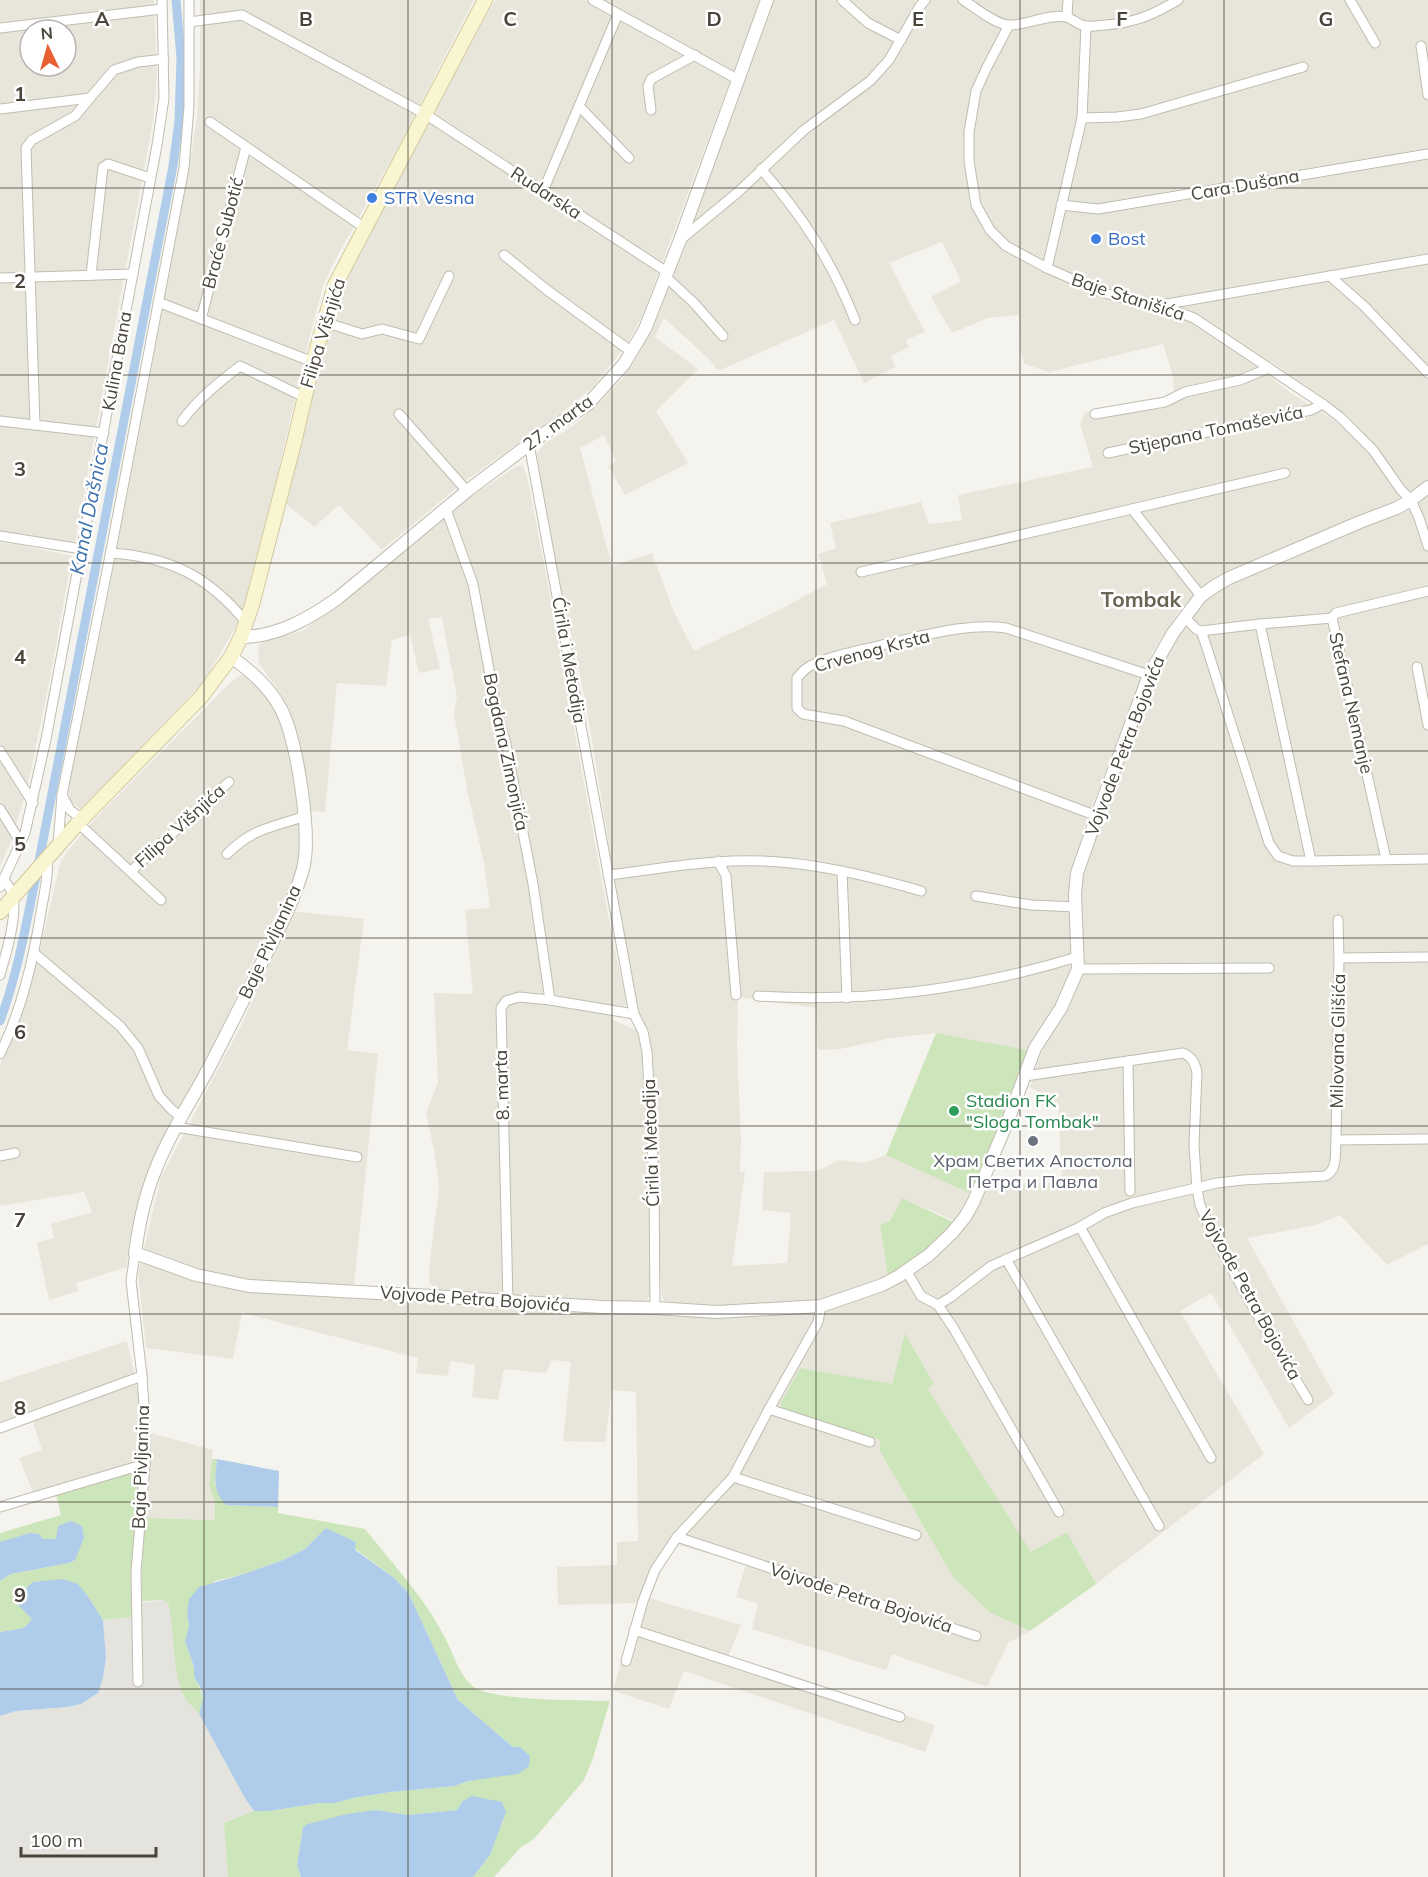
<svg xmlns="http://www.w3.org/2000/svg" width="1428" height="1877" font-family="Mulish,sans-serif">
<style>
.residential{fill:#e8e6db;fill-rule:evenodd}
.industrial{fill:#e5e3de}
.green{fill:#cde5ba}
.water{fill:#afcdeb}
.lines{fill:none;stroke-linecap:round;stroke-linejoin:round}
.canal{stroke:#afcdeb;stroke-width:9}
.minor-casing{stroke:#c0bcb0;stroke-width:11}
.tertiary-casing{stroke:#c0bcb0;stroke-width:14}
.secondary-casing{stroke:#d0c9a0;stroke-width:16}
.minor{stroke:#fff;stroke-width:9}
.tertiary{stroke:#fff;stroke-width:12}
.secondary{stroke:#faf5d1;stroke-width:14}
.grid{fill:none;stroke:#49453b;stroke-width:1.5;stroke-opacity:0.55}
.shop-dot{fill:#3f7fe0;stroke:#fff;stroke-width:2}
.leisure-dot{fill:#2e9e5b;stroke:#fff;stroke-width:2}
.worship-dot{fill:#6b7280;stroke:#fff;stroke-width:2}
.labels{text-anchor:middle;stroke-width:5;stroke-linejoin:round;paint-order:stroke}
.street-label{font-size:18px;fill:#49453b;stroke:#fff}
.shop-label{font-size:18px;fill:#366cbe;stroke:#fff;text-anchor:start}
.leisure-label{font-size:18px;fill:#27864d;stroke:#fff;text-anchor:start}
.worship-label{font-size:18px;fill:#5b616d;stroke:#fff}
.water-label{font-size:20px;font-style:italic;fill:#3c72ad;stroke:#fff}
.quarter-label{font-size:21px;font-weight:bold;fill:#6b6453;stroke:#fff}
.grid-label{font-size:20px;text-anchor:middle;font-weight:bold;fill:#49453b;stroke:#fff;stroke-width:5;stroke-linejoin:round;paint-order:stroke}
</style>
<rect width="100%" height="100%" fill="#f5f3ed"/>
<!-- residential -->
<g class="residential">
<path d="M 0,0 L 154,0 L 157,76 L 153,121 L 75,542 L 0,533 ZM 30,30 L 66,30 L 66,66 L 30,66 Z"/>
<polygon points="200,0 474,0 397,149 334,262 323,286 305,355 275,485 242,611 235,628 205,680 81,809 71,802 68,790 105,611 189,170 197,116 200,70"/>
<polygon points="495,0 760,0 642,317 627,344 593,387 564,411 465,481 382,550 339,505 314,527 285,503 320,357 344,278"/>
<path d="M 770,0 L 1428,0 L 1428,1244 L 1387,1265 L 1340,1215 L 1316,1225 L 1247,1238 L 1334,1394 L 1289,1428 L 1211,1293 L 1180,1311 L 1264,1454 L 1096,1584 L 1067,1532 L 1031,1553 L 928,1389 L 934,1384 L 906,1334 L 892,1385 L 800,1368 L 780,1404 L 782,1408 L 880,1440 L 880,1451 L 953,1577 L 989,1612 L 1030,1631 L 1008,1643 L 987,1687 L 892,1654 L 886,1670 L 752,1629 L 758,1603 L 736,1597 L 746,1564 L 678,1545 L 660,1570 L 649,1598 L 741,1625 L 728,1657 L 935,1725 L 925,1752 L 684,1671 L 669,1709 L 613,1691 L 637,1603 L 558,1605 L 557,1567 L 617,1565 L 617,1542 L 638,1541 L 636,1392 L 612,1390 L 605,1442 L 563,1441 L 571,1362 L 552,1360 L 546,1373 L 504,1369 L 498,1400 L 472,1397 L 475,1365 L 451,1361 L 447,1376 L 416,1373 L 418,1358 L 242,1313 L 233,1359 L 146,1348 L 138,1273 L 161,1177 L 243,1022 L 291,911 L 364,919 L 347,1050 L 378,1054 L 354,1285 L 436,1290 L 429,1283 L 430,1260 L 439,1189 L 435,1155 L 426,1113 L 438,1082 L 434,993 L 473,994 L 465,910 L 490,908 L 484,863 L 468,794 L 454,714 L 457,697 L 442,617 L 428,619 L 440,669 L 419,673 L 410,635 L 392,640 L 386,686 L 337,683 L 325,812 L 309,811 L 282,696 L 259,663 L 258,653 L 259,645 L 268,639 L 303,631 L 445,514 L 517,466 L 522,465 L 527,476 L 545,569 L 614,947 L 627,1004 L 624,1006 L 613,1005 L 613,1020 L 638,1031 L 642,1042 L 650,1245 L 650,1296 L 645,1302 L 665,1303 L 662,1297 L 657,1228 L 659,1179 L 647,1031 L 636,1013 L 591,734 L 577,659 L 551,550 L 537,454 L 545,443 L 573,426 L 591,411 L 623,378 L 640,352 L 659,312 ZM 942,242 L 961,281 L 931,297 L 952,333 L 988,318 L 1019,315 L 1020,349 L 1024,364 L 1049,372 L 1163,344 L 1173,376 L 1174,393 L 1152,400 L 1085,412 L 1080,424 L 1093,467 L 958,495 L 962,520 L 929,524 L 921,502 L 830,523 L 836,548 L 818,554 L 827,584 L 781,609 L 694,651 L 673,610 L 652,553 L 612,566 L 580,448 L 604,435 L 616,462 L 608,466 L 625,495 L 688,463 L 656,411 L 698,369 L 655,337 L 664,318 L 710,360 L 718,371 L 834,320 L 864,383 L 895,367 L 891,356 L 909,347 L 906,340 L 925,332 L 889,263 ZM 1270,361 L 1347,415 L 1376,447 L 1419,505 L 1408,511 L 1337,534 L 1220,586 L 1190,614 L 1155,670 L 1086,861 L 1077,894 L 1080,963 L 1077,974 L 1068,1000 L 1054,1022 L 1039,1059 L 1030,1087 L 1058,1103 L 1062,1183 L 1023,1183 L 991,1179 L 973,1216 L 956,1238 L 942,1251 L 902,1280 L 813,1313 L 808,1302 L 857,1289 L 888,1276 L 880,1225 L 890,1221 L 902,1198 L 955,1221 L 963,1208 L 969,1193 L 886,1155 L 864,1163 L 839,1160 L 824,1168 L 813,1171 L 764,1172 L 762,1210 L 791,1213 L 787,1263 L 732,1266 L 745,1172 L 740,1172 L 741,1142 L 737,1047 L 738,997 L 816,1008 L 818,1050 L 840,1049 L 891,1038 L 936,1033 L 1027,1050 L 1061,998 L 1072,966 L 1072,869 L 1088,817 L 1152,653 L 1177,614 L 1193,595 L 1210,583 L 1235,569 L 1400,499 L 1399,494 L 1372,456 L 1354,437 L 1335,421 L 1295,396 L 1254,365 Z"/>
<polygon points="0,543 15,544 72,556 50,678 27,789 11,841 0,867"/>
<polygon points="241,675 249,678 269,701 276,712 284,734 301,809 303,832 298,867 290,890 266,933 217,1038 146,1175 129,1241 127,1267 76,1283 78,1291 49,1300 37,1243 54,1238 51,1224 92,1212 84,1192 0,1206 0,1065 16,1030 35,971 60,864 67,852 96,818 230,683"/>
<polygon points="127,1341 134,1372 140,1407 138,1462 33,1492 19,1458 42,1450 32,1419 0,1425 0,1382"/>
<polygon points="151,1433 213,1450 209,1484 215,1503 215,1520 145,1518"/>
</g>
<!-- industrial -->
<polygon class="industrial" points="163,1600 168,1603 172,1615 183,1695 199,1714 246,1800 254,1811 224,1823 228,1877 0,1877 0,1716 16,1711 68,1707 81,1704 97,1694 103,1678 106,1658 103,1620 132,1617 132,1604"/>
<!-- green -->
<g class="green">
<polygon points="936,1033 1027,1050 991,1145 969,1193 886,1155"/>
<polygon points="902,1198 955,1223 929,1248 888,1276 880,1225 890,1221"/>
<polygon points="905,1333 934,1384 928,1389 1031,1552 1067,1532 1096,1584 1030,1631 989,1612 953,1577 880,1451 880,1440 782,1408 780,1404 800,1368 892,1384"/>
<path d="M 212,1459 L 217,1459 L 215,1484 L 226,1505 L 278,1507 L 278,1513 L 365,1529 C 395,1567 428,1601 448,1644 C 455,1658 461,1678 474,1687 C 493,1701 582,1700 610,1701 L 592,1761 L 584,1780 L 533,1840 L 521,1847 L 494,1877 L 473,1877 L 490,1855 L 499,1828 L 504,1821 L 463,1801 L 457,1810 L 408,1815 L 376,1810 L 303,1827 L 297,1865 L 301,1877 L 228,1877 L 224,1823 L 254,1811 L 270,1811 L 319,1803 L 335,1803 L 353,1798 L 391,1792 L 455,1786 L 468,1781 L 483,1778 L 513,1747 L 458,1700 L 408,1592 L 393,1577 L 327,1528 L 305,1549 L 283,1560 L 244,1574 L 215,1581 L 187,1613 L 189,1626 L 185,1641 L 194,1667 L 194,1677 L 201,1690 L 203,1699 L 199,1714 C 194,1708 187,1702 184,1696 C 172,1674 175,1629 168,1603 L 163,1600 L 142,1601 L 142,1568 L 145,1518 L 215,1520 L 215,1503 L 209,1485 Z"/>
<polygon points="139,1469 141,1472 133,1556 132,1617 103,1620 87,1595 32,1619 24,1628 0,1632 0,1581 11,1574 69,1563 75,1560 56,1539 0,1542 0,1533 61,1515 56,1494"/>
</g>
<!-- water -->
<g class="water">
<path d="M 217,1459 L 279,1471 L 278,1507 L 226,1505 C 212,1490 215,1479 217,1459 Z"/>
<polygon points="71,1521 82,1526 84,1538 75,1560 69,1563 11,1574 0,1581 0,1542 30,1533 39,1534 43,1539 56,1539 58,1526"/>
<polygon points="326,1528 356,1542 355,1550 393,1577 408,1592 458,1700 513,1747 520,1747 530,1756 529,1766 518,1774 468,1781 455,1786 391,1792 353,1798 335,1803 319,1803 270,1811 254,1811 246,1800 199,1714 203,1699 202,1690 194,1677 194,1667 185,1641 189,1626 187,1613 189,1599 199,1587 244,1574 283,1560 305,1549"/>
<polygon points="63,1579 78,1584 87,1595 103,1620 106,1658 103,1678 98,1693 81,1704 68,1707 16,1711 0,1716 0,1632 24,1628 32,1619 18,1605 19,1595 33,1582"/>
<polygon points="472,1796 502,1802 506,1812 490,1855 473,1877 301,1877 297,1865 303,1827 308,1824 347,1814 376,1810 408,1815 457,1810 463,1801"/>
</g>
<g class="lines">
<!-- canal -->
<path class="canal" d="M 0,1021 C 19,970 28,914 39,861 L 173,166 L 179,121 L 181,58 L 176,0"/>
<!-- minor casing -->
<g class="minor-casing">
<g id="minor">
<polyline points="593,0 737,79"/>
<polyline points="842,0 868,23 901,40"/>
<path d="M 963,0 C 976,8 992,22 1007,25 C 1022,27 1050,13 1066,17 C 1074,19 1078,26 1087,26 C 1093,27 1099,25 1105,25 C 1134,23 1153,15 1178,0"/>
<polyline points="1350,0 1375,43"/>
<polyline points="1067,17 1068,0"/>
<polyline points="189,22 242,15 425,114 667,272"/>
<polyline points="1009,25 987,67 976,91 969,132 969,161 976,205 990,230 1006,246 1047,268 1101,292 1137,302 1159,305 1194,318 1324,405 1340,417 1373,450 1401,490 1411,500 1419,518 1428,546"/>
<polyline points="0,28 162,9"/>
<polyline points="1421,46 1428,95"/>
<polyline points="579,106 629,158"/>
<polyline points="0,109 90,98 114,70 138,62 164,59"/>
<polyline points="651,110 648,86 651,79 695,55"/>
<polyline points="1082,118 1117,117 1141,114 1303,67"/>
<polyline points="210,122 365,228"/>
<path d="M 761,169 C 803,216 832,262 855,320"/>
<polyline points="543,191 618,14"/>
<polyline points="1061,205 1098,209 1428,154"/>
<polyline points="680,240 737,193 804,130 870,81 889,60 920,6 925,0"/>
<polyline points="504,255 547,290 632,352"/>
<polyline points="1047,268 1082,118 1086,26"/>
<polyline points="91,275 103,167 108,164 150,178"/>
<polyline points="1330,276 1364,306 1428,373"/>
<polyline points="666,277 694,303 723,336"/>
<polyline points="0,278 133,274"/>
<polyline points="158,302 313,362"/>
<polyline points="1161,305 1428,259"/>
<polyline points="201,319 246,147"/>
<polyline points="324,322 362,334 382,329 419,339 449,276"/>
<polyline points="399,414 467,491"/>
<polyline points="1095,414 1165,402 1185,392 1240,380 1269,368"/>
<polyline points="0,421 104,433"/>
<path d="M 182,421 C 198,399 218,383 240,366 L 304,397"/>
<polyline points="35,425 26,148 32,140 75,116 90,98"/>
<polyline points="529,444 634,1014 643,1032 647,1052 654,1181 655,1308"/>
<polyline points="1108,453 1311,410 1323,404"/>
<polyline points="446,509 473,584 497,712 506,744 533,884 550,1000"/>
<polyline points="1132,509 1285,473"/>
<polyline points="0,536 82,549"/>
<path d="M 111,553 C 170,557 208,576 246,622"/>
<polyline points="861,572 1132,509 1201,596"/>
<polyline points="1184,616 1196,629 1201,631 1205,642 1269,843 1278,856 1293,861 1311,861 1428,859"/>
<polyline points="1332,618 1336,613 1428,591"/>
<polyline points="1260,624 1311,861"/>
<polyline points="1201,631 1260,624 1332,618 1386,859"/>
<polyline points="1417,667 1428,725"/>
<polyline points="0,751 33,803"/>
<polyline points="62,795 108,566 184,168 189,106 189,0"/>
<polyline points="0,809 21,843"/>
<path d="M 1097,816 L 844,721 L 803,714 L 797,708 L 797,678 C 801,673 805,669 810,666 C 833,655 858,651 882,645 C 920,637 967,622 1006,628 L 1149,675"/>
<polyline points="78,823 161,900"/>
<polyline points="58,844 62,795 70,810 82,819"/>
<path d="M 227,854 C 254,827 272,828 305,816"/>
<polyline points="718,861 726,876 736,995"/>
<polyline points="131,871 229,782"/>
<polyline points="842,871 847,998"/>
<path d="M 608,875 C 644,871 681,864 717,862 C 786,856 856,872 921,891"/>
<polyline points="0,887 25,833 46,739 157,145 164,98 162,0"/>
<polyline points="976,896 1031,905 1076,907"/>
<polyline points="1338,920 1339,958"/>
<polyline points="34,953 120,1026 138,1048 159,1096 172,1110 182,1117"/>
<polyline points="1078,969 1269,968"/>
<path d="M 0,975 C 6,953 17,919 13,896 C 12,890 8,885 4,880"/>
<path d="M 758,996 C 868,1003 973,989 1077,957"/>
<path d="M 0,1054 C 22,1009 33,961 41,912 C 44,894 49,875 47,857"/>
<polyline points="1128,1061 1130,1191"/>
<path d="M 1025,1076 L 1183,1053 C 1192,1057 1195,1062 1197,1073 L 1194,1145 L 1197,1189 L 1200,1205 L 1212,1233 L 1258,1316 L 1308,1400"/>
<polyline points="176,1127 357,1157"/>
<polyline points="1336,1140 1339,958 1428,957"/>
<polyline points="0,1156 15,1153"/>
<polyline points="1080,1227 1211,1458"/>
<polyline points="135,1253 131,1281 142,1376 145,1421 145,1464 136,1572 138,1682"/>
<polyline points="1006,1259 1159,1526"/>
<path d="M 906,1270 L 921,1296 L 938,1305 L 951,1297 L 991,1266 L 1080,1227 L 1104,1213 L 1132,1203 L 1217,1183 L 1243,1180 L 1325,1176 C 1338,1170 1335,1154 1336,1140 L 1428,1139"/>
<polyline points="508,1302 501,1008 506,1001 519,997 550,1000 634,1014"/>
<polyline points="938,1305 954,1329 1059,1512"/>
<polyline points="769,1409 870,1442"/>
<polyline points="0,1428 142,1376"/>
<polyline points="733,1477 916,1535"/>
<polyline points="0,1507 145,1464"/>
<polyline points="677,1537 976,1636"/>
<polyline points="634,1630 900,1717"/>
<polyline points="626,1661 643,1601 655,1570 677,1537 733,1477 769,1409 818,1322 821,1306"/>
</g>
</g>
<!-- tertiary casing -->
<g class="tertiary-casing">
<g id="tertiary">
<path d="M 241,637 C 277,637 310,618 338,598 L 467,491 L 539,437 L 587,405 L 624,364 L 645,329 L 680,240 L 767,0"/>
<path d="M 231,657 C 250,670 270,688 281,709 C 297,738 312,837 303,869 C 294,901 278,931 263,960 C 247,993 231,1025 214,1058 C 196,1094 172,1128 157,1166 C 145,1194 139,1223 135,1253 L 196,1275 L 249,1286 L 432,1296 L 602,1307 L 655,1308 L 717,1312 L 821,1306 L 882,1285 L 899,1276 L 929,1255 L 952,1233 L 965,1217 L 973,1203 L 1007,1123 L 1035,1048 L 1061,1008 L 1078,969 L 1075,894 L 1077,873 L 1097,816 L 1149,675 L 1173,633 L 1201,596 L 1215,586 L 1229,578 L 1360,522 L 1397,508 L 1411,500 L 1428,487"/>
</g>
</g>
<!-- secondary casing -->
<g class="secondary-casing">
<polyline id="secondary" points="0,912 78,823 201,697 231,657 241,637 252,605 294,443 313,362 335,285 485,0"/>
</g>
<!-- minor -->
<use href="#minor" class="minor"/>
<!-- tertiary -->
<use href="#tertiary" class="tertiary"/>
<!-- secondary -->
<use href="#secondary" class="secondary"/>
</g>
<!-- grid -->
<path class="grid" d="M 204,0 L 204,1877M 408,0 L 408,1877M 612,0 L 612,1877M 816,0 L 816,1877M 1020,0 L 1020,1877M 1224,0 L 1224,1877M 0,188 L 1428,188M 0,375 L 1428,375M 0,563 L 1428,563M 0,751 L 1428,751M 0,938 L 1428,938M 0,1126 L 1428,1126M 0,1314 L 1428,1314M 0,1502 L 1428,1502M 0,1689 L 1428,1689"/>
<!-- markers -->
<g class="shop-dot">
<circle cx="372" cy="198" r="6"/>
<circle cx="1096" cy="239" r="6"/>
</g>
<circle class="leisure-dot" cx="954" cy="1111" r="6"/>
<circle class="worship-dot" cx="1033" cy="1141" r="6"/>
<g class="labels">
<!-- street labels -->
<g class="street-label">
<text transform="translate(1245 185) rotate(-10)" y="6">Cara Dušana</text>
<text transform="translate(546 193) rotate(33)" y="6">Rudarska</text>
<text transform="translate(223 233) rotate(-75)" y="6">Braće Subotić</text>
<text transform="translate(1128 297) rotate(18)" y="6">Baje Stanišića</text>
<text transform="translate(323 333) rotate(-73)" y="6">Filipa Višnjića</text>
<text transform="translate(117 361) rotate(-80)" y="6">Kulina Bana</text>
<text transform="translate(558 423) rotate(-36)" y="6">27. marta</text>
<text transform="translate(1216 430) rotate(-12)" y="6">Stjepana Tomaševića</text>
<text transform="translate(872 651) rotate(-15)" y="6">Crvenog Krsta</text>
<text transform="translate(569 660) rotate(80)" y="6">Ćirila i Metodija</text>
<text transform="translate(1351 703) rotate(77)" y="6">Stefana Nemanje</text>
<text transform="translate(1125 746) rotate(-69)" y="6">Vojvode Petra Bojovića</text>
<text transform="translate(506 752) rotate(78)" y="6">Bogdana Zimonjića</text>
<text transform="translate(180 826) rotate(-42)" y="6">Filipa Višnjića</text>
<text transform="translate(270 942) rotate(-65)" y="6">Baje Pivljanina</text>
<text transform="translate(1338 1041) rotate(-89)" y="6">Milovana Glišića</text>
<text transform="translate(502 1085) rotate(-92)" y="6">8. marta</text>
<text transform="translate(651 1143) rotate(-92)" y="6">Ćirila i Metodija</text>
<text transform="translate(1250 1295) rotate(61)" y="6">Vojvode Petra Bojovića</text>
<text transform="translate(475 1299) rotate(4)" y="6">Vojvode Petra Bojovića</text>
<text transform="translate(141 1467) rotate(-88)" y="6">Baja Pivljanina</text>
<text transform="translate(861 1598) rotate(18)" y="6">Vojvode Petra Bojovića</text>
</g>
<!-- shop labels -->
<g class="shop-label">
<text x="384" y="204">STR Vesna</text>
<text x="1108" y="245">Bost</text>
</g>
<!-- leisure labels -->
<g class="leisure-label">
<text x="966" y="1107">Stadion FK<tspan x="966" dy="21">"Sloga Tombak"</tspan></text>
</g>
<!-- worship labels -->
<g class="worship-label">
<text x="1033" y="1167">Храм Светих Апостола<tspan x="1033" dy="21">Петра и Павла</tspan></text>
</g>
<!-- water labels -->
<g class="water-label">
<text transform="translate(89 509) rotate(-79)" y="7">Kanal Dašnica</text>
</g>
<!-- quarter labels -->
<g class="quarter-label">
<text x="1141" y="607">Tombak</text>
</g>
</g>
<g class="grid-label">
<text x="102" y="26">A</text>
<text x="306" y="26">B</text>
<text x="510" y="26">C</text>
<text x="714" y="26">D</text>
<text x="918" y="26">E</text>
<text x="1122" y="26">F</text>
<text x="1326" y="26">G</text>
<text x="20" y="101">1</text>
<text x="20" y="288">2</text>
<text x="20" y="476">3</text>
<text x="20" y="664">4</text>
<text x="20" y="851">5</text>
<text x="20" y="1039">6</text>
<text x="20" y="1227">7</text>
<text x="20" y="1415">8</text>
<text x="20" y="1602">9</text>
</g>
<!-- north arrow -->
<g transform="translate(48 48) rotate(355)"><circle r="28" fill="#ffffff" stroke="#b6b5b1" stroke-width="1.5"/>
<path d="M0-4.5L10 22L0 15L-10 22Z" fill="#e85f31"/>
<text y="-9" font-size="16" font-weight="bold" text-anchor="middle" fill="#49453b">N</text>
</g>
<!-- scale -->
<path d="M21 1847v9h135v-9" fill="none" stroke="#49453b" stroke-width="3"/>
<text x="30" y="1847" font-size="18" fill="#49453b" stroke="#ffffff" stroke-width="4.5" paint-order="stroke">100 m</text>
</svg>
